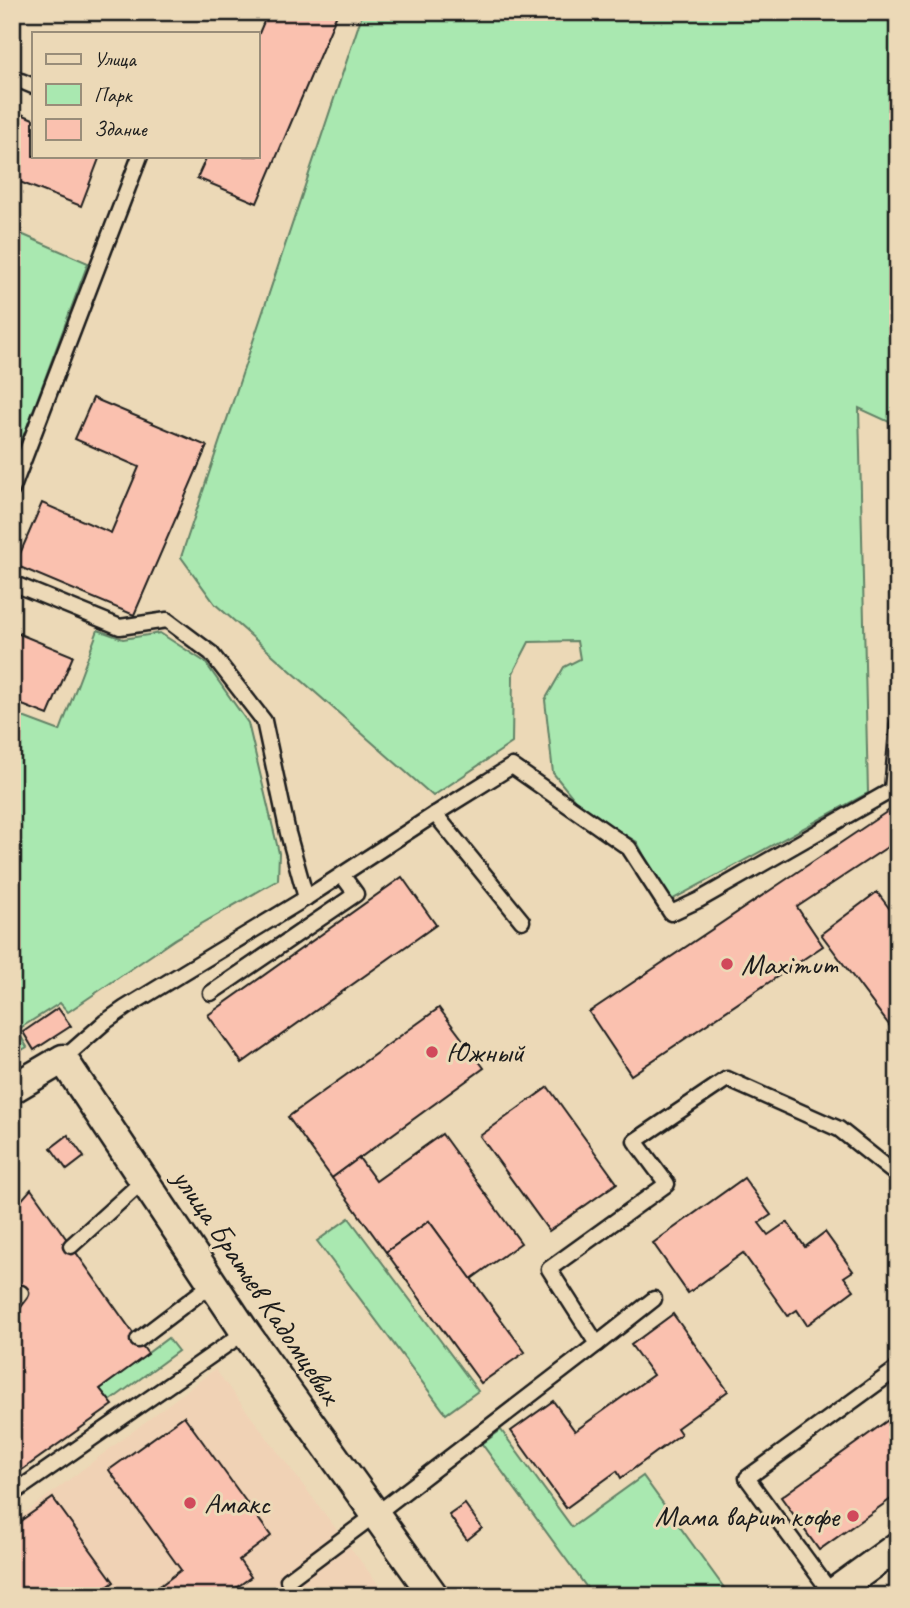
<svg xmlns="http://www.w3.org/2000/svg" width="910" height="1608" font-family="Caveat,sans-serif">
<style>
.built{fill:#f0d2b5}
.green{fill:#a9e8b0;stroke:#628266;stroke-width:2}
.building{fill:#fac1af;stroke:#1c1c1c;stroke-width:2}
.lines{fill:none;stroke-linecap:round;stroke-linejoin:round}
.lane-casing{stroke:#1c1c1c;stroke-width:19}
.street-casing{stroke:#1c1c1c;stroke-width:33}
.lane{stroke:#ecd9b7;stroke-width:14}
.street{stroke:#ecd9b7;stroke-width:28}
.tram{stroke:#1c1c1c;stroke-width:2}
.poi-dot{fill:#d1495b;stroke:#ecd9b7;stroke-width:2.5}
.labels{text-anchor:middle;stroke-width:6;stroke-linejoin:round;paint-order:stroke}
.poi-label{font-size:30px;fill:#1c1c1c;stroke:#ecd9b7;text-anchor:start}
.street-label{font-size:30px;fill:#1c1c1c;stroke:#ecd9b7}
</style>
<rect width="100%" height="100%" fill="#ecd9b7"/>
<filter id="ink" filterUnits="userSpaceOnUse"><feTurbulence type="fractalNoise" baseFrequency=".0143" numOctaves="2"/><feDisplacementMap in="SourceGraphic" scale="14" xChannelSelector="R" yChannelSelector="G"/><feConvolveMatrix kernelMatrix="1 2 1 2 8 2 1 2 1" color-interpolation-filters="sRGB"/></filter>
<g filter="url(#ink)">
<!-- built -->
<polygon class="built" points="215,1369 387,1596 12,1596 12,1523"/>
<!-- green -->
<g class="green">
<polygon points="363,12 898,12 898,426 859,408 868,793 668,902 637,842 583,810 553,773 545,700 564,667 580,659 577,641 529,642 513,673 512,743 433,796 215,604 181,557"/>
<polygon points="12,230 88,263 12,467"/>
<polygon points="98,630 123,639 160,633 205,662 248,723 279,853 278,880 175,939 68,1012 60,1003 17,1030 27,1047 12,1056 12,713 60,731"/>
<polygon points="349,1218 478,1391 446,1414 317,1241"/>
<polygon points="168,1338 178,1351 110,1401 100,1389"/>
<polygon points="501,1430 572,1527 643,1476 730,1596 593,1596 482,1444"/>
</g>
<!-- building -->
<g class="building">
<polygon points="268,12 338,12 257,203 197,178 207,156 257,156 257,38"/>
<polygon points="12,110 33,119 33,156 100,156 81,206 12,179"/>
<polygon points="93,398 207,446 134,615 15,565 42,503 111,533 139,467 75,439"/>
<polygon points="12,631 73,656 48,715 12,701"/>
<polygon points="897,805 898,840 797,907 823,946 631,1075 589,1012"/>
<polygon points="402,877 436,925 242,1063 208,1015"/>
<polygon points="877,892 898,920 898,1037 821,934"/>
<polygon points="58,1008 71,1026 34,1050 23,1032"/>
<polygon points="439,1008 484,1068 332,1178 288,1117"/>
<polygon points="548,1087 617,1183 549,1231 480,1136"/>
<polygon points="442,1134 521,1243 471,1279 429,1221 386,1252 332,1178 359,1158 376,1181"/>
<polygon points="68,1135 84,1157 67,1170 51,1148"/>
<polygon points="744,1178 771,1215 759,1223 768,1235 787,1222 805,1247 825,1232 853,1271 844,1277 854,1290 807,1325 797,1310 788,1316 743,1253 688,1293 653,1243"/>
<polygon points="31,1189 148,1354 100,1389 113,1405 12,1477 12,1211"/>
<polygon points="429,1221 525,1352 481,1383 386,1252"/>
<polygon points="673,1314 728,1391 677,1428 681,1434 621,1478 617,1471 566,1508 511,1431 553,1401 575,1431 653,1375 631,1345"/>
<polygon points="898,1413 898,1494 819,1550 781,1497"/>
<polygon points="184,1416 271,1536 239,1560 251,1577 229,1593 230,1596 167,1596 160,1586 181,1570 109,1470"/>
<polygon points="53,1498 114,1582 95,1596 12,1596 12,1527"/>
<polygon points="465,1504 482,1528 467,1540 449,1515"/>
</g>
<g class="lines">
<!-- lane casing -->
<g class="lane-casing">
<g id="lane">
<polyline points="21,81 33,86"/>
<polyline points="12,490 140,156"/>
<polyline points="12,583 120,627 167,620 211,653 264,721 288,833 306,898"/>
<polyline points="435,814 522,921"/>
<polyline points="211,993 356,894 342,875"/>
<polyline points="63,1059 105,1022 125,1008 306,898 435,814 512,766 629,848 671,913 699,900 892,790 898,724"/>
<polyline points="71,1246 144,1180"/>
<polyline points="12,1305 21,1293"/>
<polyline points="138,1340 213,1283"/>
<polyline points="597,1344 654,1299"/>
<polyline points="12,1494 245,1332"/>
<polyline points="288,1580 376,1514 597,1344 549,1269 667,1184 635,1141 727,1079 839,1129 898,1176"/>
<polyline points="832,1594 747,1478 898,1368"/>
</g>
</g>
<!-- street casing -->
<g class="street-casing">
<g id="street">
<polyline points="12,1089 63,1059 245,1332 434,1596"/>
<polyline points="829,1596 898,1546"/>
</g>
</g>
<!-- lane -->
<use href="#lane" class="lane"/>
<!-- street -->
<use href="#street" class="street"/>
<!-- tram -->
<polyline class="tram" points="881,1596 898,1584"/>
</g>
</g>
<!-- markers -->
<g class="poi-dot">
<circle cx="727" cy="964" r="7"/>
<circle cx="432" cy="1052" r="7"/>
<circle cx="190" cy="1503" r="7"/>
<circle cx="853" cy="1516" r="7"/>
</g>
<g class="labels">
<!-- poi labels -->
<g class="poi-label">
<text x="741" y="974">Maximum</text>
<text x="446" y="1062">Южный</text>
<text x="204" y="1513">Амакс</text>
<text x="839" y="1526" text-anchor="end">Мама варит кофе</text>
</g>
<!-- street labels -->
<g class="street-label">
<text transform="translate(257 1286) rotate(56)" y="10">улица Братьев Кадомцевых</text>
</g>
</g>
<!-- margin -->
<rect width="910" height="1608" fill="none" stroke="#ecd9b7" stroke-width="42"/>
<rect x="21" y="21" width="868" height="1566" fill="none" stroke="#1c1c1c" stroke-width="2.5" filter="url(#ink)"/>
<!-- legend -->
<rect x="32" y="32" width="228" height="126" fill="#ecd9b7" stroke="#998d79" stroke-width="2"/>
<rect x="46" y="54" width="35" height="10" fill="#ecd9b7" stroke="#998d79" stroke-width="2"/>
<text x="94" y="66" font-size="21" fill="#1c1c1c">Улица</text>
<rect x="46" y="84" width="35" height="21" fill="#a9e8b0" stroke="#998d79" stroke-width="2"/>
<text x="94" y="102" font-size="21" fill="#1c1c1c">Парк</text>
<rect x="46" y="119" width="35" height="21" fill="#fac1af" stroke="#998d79" stroke-width="2"/>
<text x="94" y="136" font-size="21" fill="#1c1c1c">Здание</text>
</svg>
